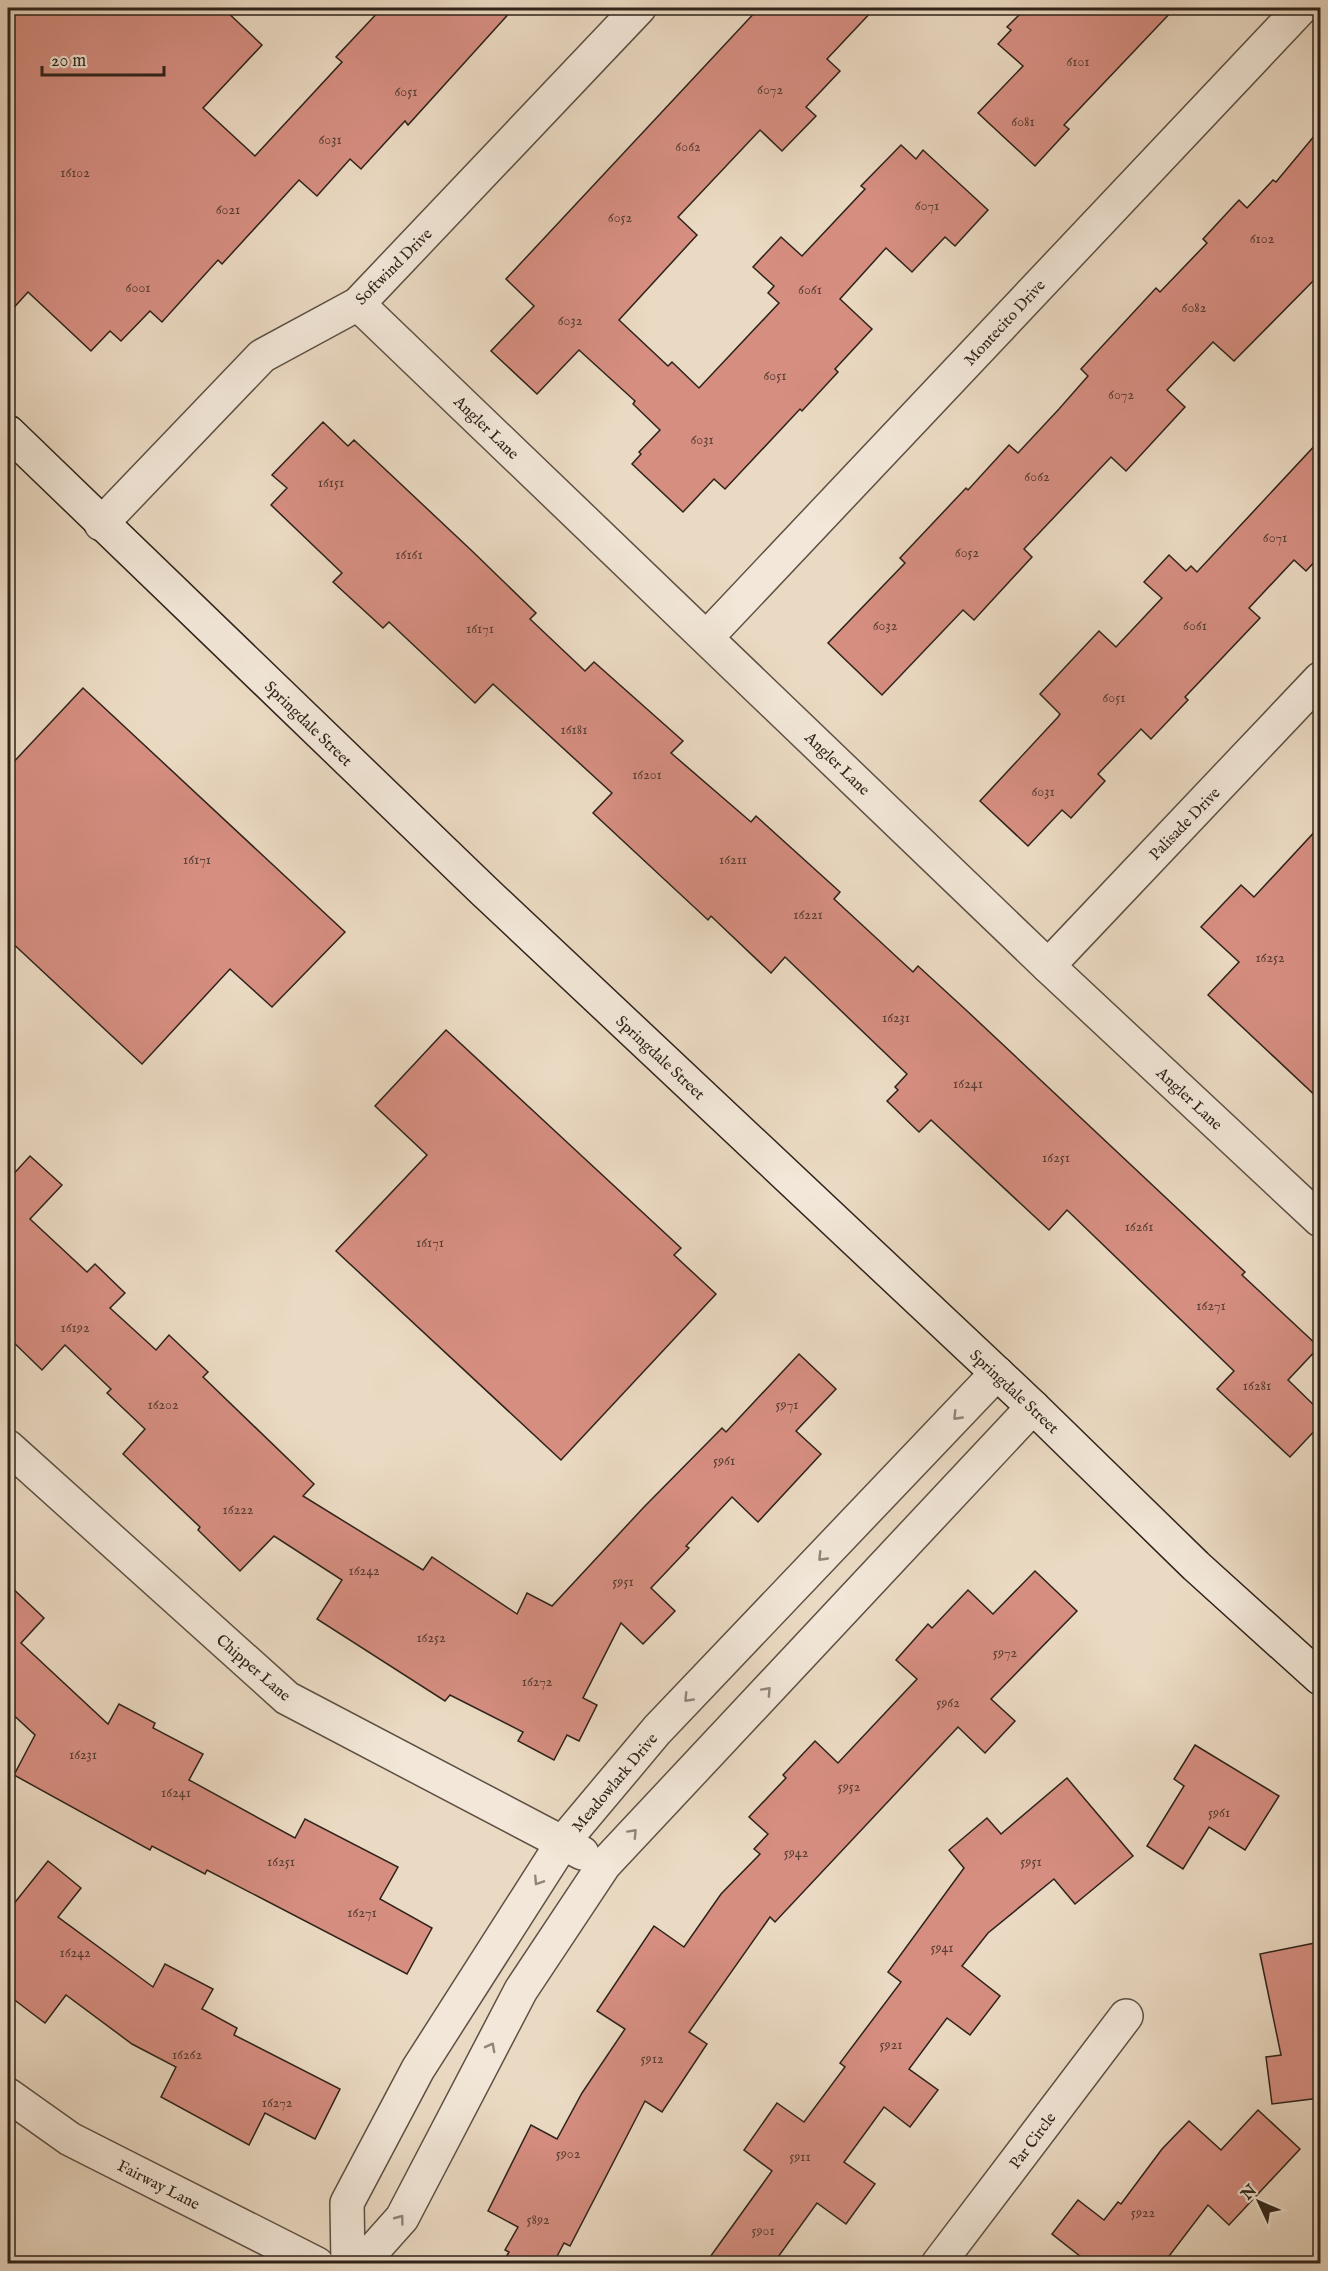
<svg xmlns="http://www.w3.org/2000/svg" width="1328" height="2271" font-family="'IM FELL English',serif">
<style>
.building{fill:#d68e81;stroke:#2e231a;stroke-width:1.5}
.lines{fill:none;stroke-linecap:round;stroke-linejoin:round}
.street-casing{stroke:#5d5144;stroke-width:36}
.secondary-casing{stroke:#2e231a;stroke-width:36}
.street{stroke:#f2e7d8;stroke-width:33}
.secondary{stroke:#f2e7d8;stroke-width:33}
.oneway{stroke:#908579}
.labels{text-anchor:middle;stroke-width:6;stroke-linejoin:round;paint-order:stroke}
.number-label{font-size:14px;fill:#583e34}
.street-label{font-size:16px;fill:#2e231a;stroke:#f2e7d8}
</style>
<rect width="100%" height="100%" fill="#ebdac3"/>
<filter id="stains"><feTurbulence type="fractalNoise" baseFrequency=".00333" numOctaves="4"/><feColorMatrix values="0 0 0 0 .2 0 0 0 0 .09 0 0 0 0 .02 0 0 0 .5 -.17"/></filter>
<radialGradient id="worn" r=".72"><stop offset=".6" stop-color="#630" stop-opacity="0"/><stop offset="1" stop-color="#630" stop-opacity=".3"/></radialGradient>
<!-- building -->
<g class="building">
<polygon points="8,8 223,8 262,45 203,108 255,156 342,62 336,57 382,8 514,8 408,125 405,121 361,169 350,159 317,196 299,180 222,264 218,260 162,322 150,311 121,341 110,331 91,351 28,292 8,314"/>
<polygon points="759,8 875,8 827,59 840,71 806,107 816,116 782,151 760,130 678,217 697,235 619,320 668,366 672,362 699,388 779,303 768,293 774,286 753,267 781,237 802,256 865,189 861,186 901,145 916,159 923,150 988,210 955,246 945,237 912,272 886,248 840,299 872,329 835,369 838,372 802,411 800,409 725,489 714,479 683,512 632,464 641,454 639,452 660,430 633,404 635,401 579,350 537,394 491,351 534,306 506,279"/>
<polygon points="1026,8 1175,8 1064,125 1069,129 1035,166 978,113 1023,66 998,44 1011,30 1007,27"/>
<polygon points="1320,129 1320,274 1234,361 1213,342 1167,390 1185,407 1126,471 1111,457 1024,549 1032,557 974,620 963,610 882,695 828,643 905,563 900,558 966,488 968,490 1009,445 1018,453 1059,409 1088,376 1081,369 1156,288 1160,292 1207,243 1203,239 1239,200 1247,208 1273,180 1276,182"/>
<polygon points="323,422 348,446 354,440 471,550 536,613 530,619 585,671 594,662 683,741 671,753 751,822 756,816 840,892 834,899 913,972 918,966 966,1010 1245,1272 1242,1275 1319,1347 1288,1380 1320,1411 1320,1425 1290,1457 1217,1389 1234,1371 1067,1210 1049,1230 931,1120 919,1132 887,1101 898,1090 895,1087 907,1074 785,957 771,973 711,916 708,920 593,813 612,793 493,684 475,703 389,622 383,628 333,582 342,573 271,505 287,488 272,475"/>
<polygon points="1320,440 1320,556 1306,571 1294,560 1249,608 1260,618 1185,697 1188,700 1151,739 1141,729 1098,774 1105,781 1071,818 1062,810 1028,846 980,801 1058,717 1060,714 1040,694 1099,631 1116,647 1162,598 1144,582 1169,555 1186,571 1191,566 1197,572"/>
<polygon points="83,688 345,932 272,1007 230,969 142,1064 8,939 8,768"/>
<polygon points="1320,826 1320,1100 1208,995 1239,962 1201,927 1241,885 1254,897"/>
<polygon points="446,1030 681,1248 674,1255 716,1294 561,1460 336,1251 427,1155 375,1106"/>
<polygon points="30,1156 62,1185 30,1219 87,1272 95,1264 125,1293 110,1308 156,1350 169,1335 208,1372 203,1377 314,1484 303,1496 423,1570 432,1557 517,1614 527,1593 552,1606 644,1507 722,1428 726,1432 799,1354 836,1389 796,1431 821,1454 758,1522 732,1497 686,1546 689,1548 651,1588 675,1611 643,1644 621,1623 583,1698 597,1705 579,1741 567,1735 554,1760 518,1741 523,1732 450,1695 445,1701 317,1619 342,1580 274,1536 240,1571 198,1530 200,1527 123,1454 145,1429 107,1393 111,1389 65,1345 42,1370 8,1337 8,1180"/>
<polygon points="1035,1571 1077,1611 991,1699 1015,1721 985,1753 958,1727 775,1922 770,1917 689,2032 707,2044 662,2112 645,2101 570,2246 564,2243 553,2264 502,2264 509,2252 505,2250 518,2227 488,2211 531,2125 557,2139 582,2093 625,2029 597,2011 654,1926 684,1947 721,1894 760,1854 754,1849 768,1834 749,1817 786,1778 783,1775 815,1741 838,1763 917,1679 896,1660 928,1624 932,1628 968,1590 993,1614"/>
<polygon points="8,1584 44,1618 21,1643 108,1724 119,1704 155,1723 153,1728 203,1754 189,1780 295,1838 305,1819 398,1867 380,1899 432,1928 407,1974 207,1870 205,1874 152,1846 150,1850 14,1775 35,1735 8,1710"/>
<polygon points="1195,1745 1279,1796 1245,1850 1209,1827 1183,1869 1147,1846 1184,1786 1174,1779"/>
<polygon points="1067,1778 1133,1856 1075,1904 1054,1879 988,1933 962,1966 1000,1996 970,2035 947,2018 909,2069 938,2090 910,2127 884,2107 844,2162 875,2184 846,2224 817,2203 773,2264 705,2264 772,2171 744,2150 777,2103 804,2122 845,2067 840,2063 901,1982 888,1972 964,1868 949,1850 987,1818 1001,1834"/>
<polygon points="48,1861 81,1888 58,1917 153,1987 165,1964 213,1989 202,2009 237,2028 234,2035 340,2089 315,2139 265,2113 249,2145 161,2097 176,2067 132,2044 66,1995 45,2023 8,1995 8,1911"/>
<polygon points="1320,1942 1320,2098 1272,2104 1266,2057 1281,2055 1260,1954"/>
<polygon points="1258,2110 1300,2149 1229,2225 1208,2205 1163,2264 1090,2264 1052,2234 1078,2200 1104,2220 1118,2202 1121,2204 1162,2149 1189,2121 1221,2150"/>
</g>
<g class="lines">
<!-- street casing -->
<g class="street-casing">
<g id="street">
<polyline points="358,304 1048,966 1320,1220"/>
<polyline points="101,524 262,356 358,304 639,8"/>
<polyline points="707,637 1301,8"/>
<polyline points="1048,966 1320,679"/>
<polyline points="8,1447 287,1698 582,1853"/>
<polyline points="8,2095 70,2139 317,2264"/>
<polyline points="348,2264 347,2203 418,2069 563,1842 657,1730 997,1373"/>
<polyline points="361,2264 402,2218 521,1990 604,1865 1033,1407"/>
<polyline points="938,2264 1126,2016"/>
</g>
</g>
<!-- secondary casing -->
<g class="secondary-casing">
<polyline id="secondary" points="8,432 483,890 1033,1407 1196,1566 1320,1678"/>
</g>
<!-- street -->
<use href="#street" class="street"/>
<!-- secondary -->
<use href="#secondary" class="secondary"/>
</g>
<!-- one-way arrows -->
<defs><path id="oneway-chevron" d="M-2-3.5L2.5 0L-2 3.5" fill="none" stroke-width="1.6" stroke-linecap="round" stroke-linejoin="round" transform="scale(1.5)"/></defs>
<g class="oneway">
<use href="#oneway-chevron" transform="translate(957 1416) rotate(134)"/>
<use href="#oneway-chevron" transform="translate(822 1557) rotate(134)"/>
<use href="#oneway-chevron" transform="translate(767 1691) rotate(-47)"/>
<use href="#oneway-chevron" transform="translate(688 1698) rotate(134)"/>
<use href="#oneway-chevron" transform="translate(633 1833) rotate(-47)"/>
<use href="#oneway-chevron" transform="translate(538 1881) rotate(123)"/>
<use href="#oneway-chevron" transform="translate(491 2047) rotate(-62)"/>
<use href="#oneway-chevron" transform="translate(400 2219) rotate(-53)"/>
</g>
<g class="labels">
<!-- number labels -->
<g class="number-label">
<text x="1078" y="66">6101</text>
<text x="770" y="94">6072</text>
<text x="406" y="96">6051</text>
<text x="1023" y="126">6081</text>
<text x="330" y="144">6031</text>
<text x="688" y="151">6062</text>
<text x="75" y="177">16102</text>
<text x="927" y="210">6071</text>
<text x="228" y="214">6021</text>
<text x="620" y="222">6052</text>
<text x="1262" y="243">6102</text>
<text x="138" y="292">6001</text>
<text x="810" y="294">6061</text>
<text x="1194" y="312">6082</text>
<text x="570" y="325">6032</text>
<text x="775" y="380">6051</text>
<text x="1121" y="399">6072</text>
<text x="702" y="444">6031</text>
<text x="1037" y="481">6062</text>
<text x="331" y="487">16151</text>
<text x="1275" y="542">6071</text>
<text x="967" y="557">6052</text>
<text x="409" y="559">16161</text>
<text x="885" y="630">6032</text>
<text x="1195" y="630">6061</text>
<text x="480" y="633">16171</text>
<text x="1114" y="702">6051</text>
<text x="574" y="734">16181</text>
<text x="647" y="779">16201</text>
<text x="1043" y="796">6031</text>
<text x="197" y="864">16171</text>
<text x="733" y="864">16211</text>
<text x="808" y="919">16221</text>
<text x="1270" y="962">16252</text>
<text x="896" y="1022">16231</text>
<text x="968" y="1088">16241</text>
<text x="1056" y="1162">16251</text>
<text x="1139" y="1231">16261</text>
<text x="430" y="1247">16171</text>
<text x="1211" y="1310">16271</text>
<text x="75" y="1332">16192</text>
<text x="1257" y="1390">16281</text>
<text x="163" y="1409">16202</text>
<text x="787" y="1409">5971</text>
<text x="724" y="1465">5961</text>
<text x="238" y="1514">16222</text>
<text x="364" y="1575">16242</text>
<text x="623" y="1586">5951</text>
<text x="431" y="1642">16252</text>
<text x="1005" y="1657">5972</text>
<text x="537" y="1686">16272</text>
<text x="948" y="1707">5962</text>
<text x="83" y="1759">16231</text>
<text x="849" y="1791">5952</text>
<text x="176" y="1797">16241</text>
<text x="1219" y="1817">5961</text>
<text x="796" y="1857">5942</text>
<text x="281" y="1866">16251</text>
<text x="1031" y="1866">5951</text>
<text x="362" y="1917">16271</text>
<text x="942" y="1952">5941</text>
<text x="75" y="1957">16242</text>
<text x="891" y="2049">5921</text>
<text x="187" y="2059">16262</text>
<text x="652" y="2063">5912</text>
<text x="277" y="2107">16272</text>
<text x="568" y="2158">5902</text>
<text x="800" y="2161">5911</text>
<text x="1143" y="2217">5922</text>
<text x="538" y="2224">5892</text>
<text x="763" y="2235">5901</text>
</g>
<!-- street labels -->
<g class="street-label">
<text transform="translate(393 266) rotate(-45)" y="6">Softwind Drive</text>
<text transform="translate(1004 322) rotate(-47)" y="6">Montecito Drive</text>
<text transform="translate(487 427) rotate(44)" y="6">Angler Lane</text>
<text transform="translate(309 723) rotate(44)" y="6">Springdale Street</text>
<text transform="translate(838 763) rotate(44)" y="6">Angler Lane</text>
<text transform="translate(1184 823) rotate(-46)" y="6">Palisade Drive</text>
<text transform="translate(661 1057) rotate(43)" y="6">Springdale Street</text>
<text transform="translate(1190 1098) rotate(43)" y="6">Angler Lane</text>
<text transform="translate(1015 1391) rotate(43)" y="6">Springdale Street</text>
<text transform="translate(254 1667) rotate(41)" y="6">Chipper Lane</text>
<text transform="translate(614 1782) rotate(-50)" y="6">Meadowlark Drive</text>
<text transform="translate(1032 2140) rotate(-53)" y="6">Par Circle</text>
<text transform="translate(159 2184) rotate(27)" y="6">Fairway Lane</text>
</g>
</g>
<!-- margin -->
<rect width="1328" height="2271" fill="none" stroke="#ebdac3" stroke-width="30"/>
<rect x="9" y="9" width="1310" height="2253" fill="none" stroke="#2e231a" stroke-width="3"/>
<rect x="15" y="15" width="1298" height="2241" fill="none" stroke="#2e231a" stroke-width="1.5"/>
<!-- north arrow -->
<g transform="translate(1259 2202) rotate(314)" stroke="#f2e7d8" stroke-width="4.5" paint-order="stroke">
<path d="M0-4.5L10 22L0 15L-10 22Z" fill="#2e231a"/>
<text y="-9" font-size="16" font-weight="bold" text-anchor="middle" fill="#2e231a">N</text>
</g>
<!-- scale -->
<path d="M42 66v9h122v-9" fill="none" stroke="#2e231a" stroke-width="3"/>
<text x="51" y="66" font-size="18" fill="#2e231a" stroke="#f2e7d8" stroke-width="4.5" paint-order="stroke">20 m</text>
<rect width="100%" height="100%" filter="url(#stains)"/>
<rect width="100%" height="100%" fill="url(#worn)"/>
</svg>
